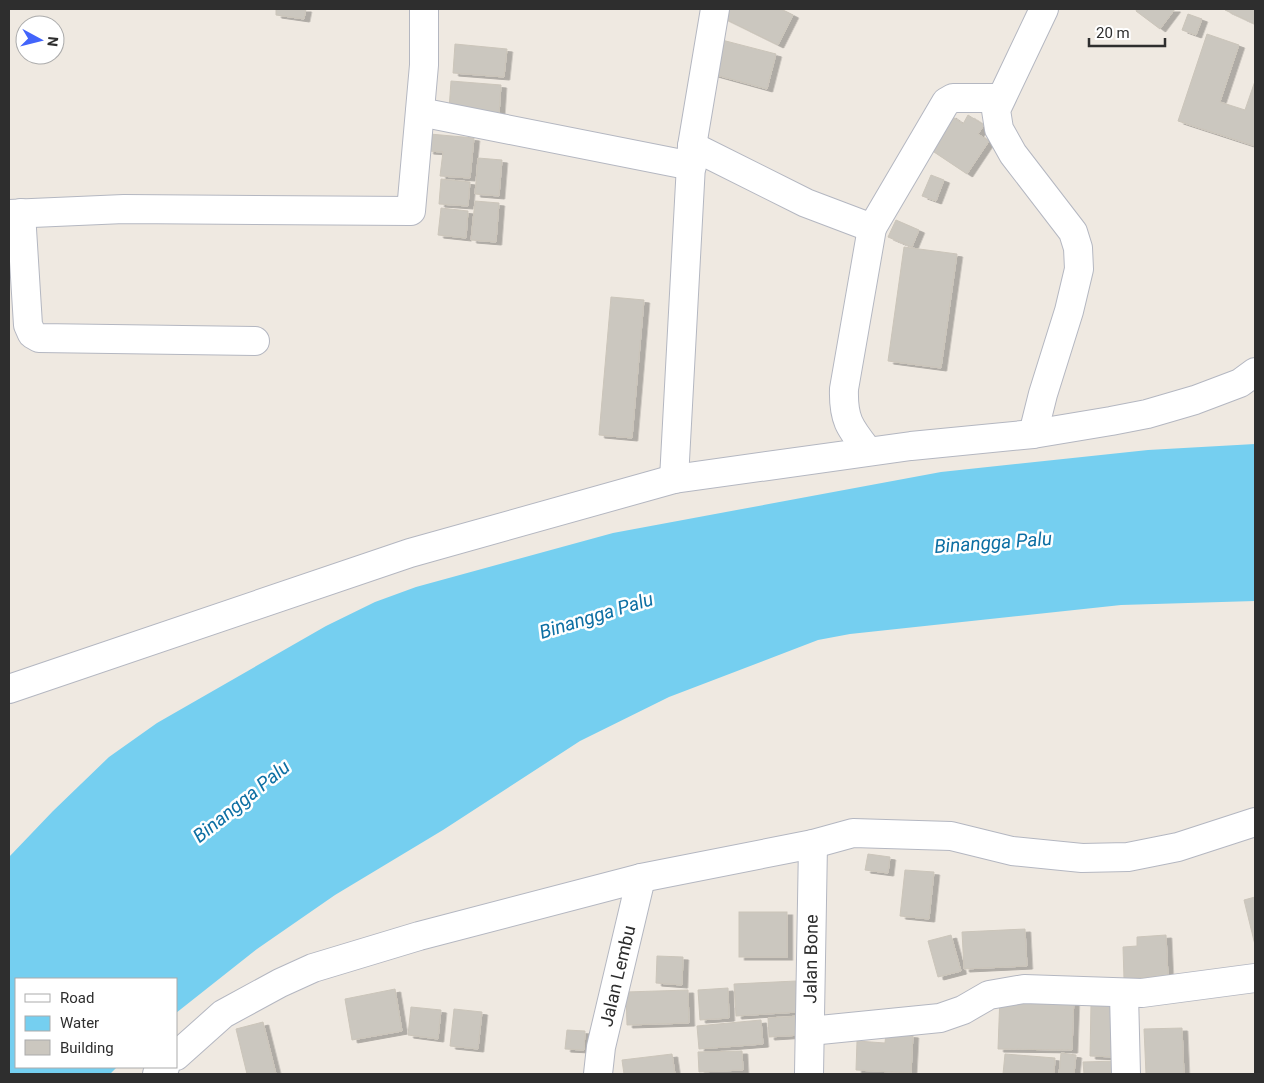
<svg xmlns="http://www.w3.org/2000/svg" width="1264" height="1083" font-family="Roboto,sans-serif">
<style>
.water{fill:#75cff0}
.building{fill:#cbc7bf;stroke:#cbc5ba;filter:url(#shadow)}
.lines{fill:none;stroke-linecap:round;stroke-linejoin:round}
.street-casing{stroke:#b4b7c1;stroke-width:30}
.street{stroke:#fff;stroke-width:28}
.labels{text-anchor:middle;stroke-width:5;stroke-linejoin:round;paint-order:stroke}
.street-label{font-size:18px;fill:#2e2e2e;stroke:#fff}
.water-label{font-size:19px;font-style:italic;fill:#0d6fa3;stroke:#fff}
</style>
<defs>
<filter id="shadow"><feDropShadow dx="5.5" dy="3" stdDeviation="0" flood-color="#0004"/></filter>
</defs>
<rect width="100%" height="100%" fill="#efe9e1"/>
<!-- water -->
<polygon class="water" points="1255,444 1255,601 1121,605 850,634 818,640 669,697 580,741 443,830 335,895 257,949 176,1013 176,979 16,979 16,1067 117,1067 110,1074 9,1074 9,857 53,811 109,757 157,723 326,626 375,602 416,587 613,533 941,472 1148,450"/>
<!-- building -->
<g class="building">
<polygon points="276,9 306,9 304,19 276,15"/>
<polygon points="725,9 781,9 793,15 778,45 721,17"/>
<polygon points="1137,9 1175,9 1160,29 1136,11"/>
<polygon points="1225,9 1255,9 1255,24 1225,10"/>
<polygon points="1188,14 1202,19 1196,35 1182,30"/>
<polygon points="1207,34 1239,45 1220,102 1245,110 1255,81 1255,146 1178,121"/>
<polygon points="718,39 776,54 767,89 709,73"/>
<polygon points="455,44 507,49 504,77 453,73"/>
<polygon points="451,81 501,85 499,115 449,110"/>
<polygon points="950,115 963,124 968,115 984,125 978,134 989,141 967,174 928,148"/>
<polygon points="430,134 474,138 470,178 440,176 443,152 428,151"/>
<polygon points="478,158 502,160 499,196 475,194"/>
<polygon points="931,175 944,180 936,201 922,196"/>
<polygon points="441,179 470,182 468,206 439,204"/>
<polygon points="475,201 499,203 496,242 471,240"/>
<polygon points="441,208 468,211 466,238 438,235"/>
<polygon points="896,220 919,230 912,247 888,237"/>
<polygon points="904,247 957,254 941,368 888,361"/>
<polygon points="611,297 644,300 632,438 599,435"/>
<polygon points="868,854 890,857 888,873 865,870"/>
<polygon points="905,870 934,872 929,919 900,916"/>
<polygon points="1255,897 1255,945 1244,900"/>
<rect x="739" y="912" width="48" height="45"/>
<polygon points="1025,929 1027,966 964,969 962,932"/>
<polygon points="951,935 961,971 938,977 928,941"/>
<polygon points="1166,935 1168,976 1124,979 1123,947 1137,946 1137,937"/>
<polygon points="657,956 683,957 682,985 656,983"/>
<polygon points="796,981 798,1012 736,1016 734,984"/>
<polygon points="728,988 729,1018 700,1020 698,990"/>
<polygon points="395,989 402,1031 352,1040 345,999"/>
<polygon points="688,990 689,1023 627,1025 626,992"/>
<polygon points="1000,995 1074,996 1072,1050 998,1049"/>
<polygon points="1091,1004 1117,1005 1116,1057 1090,1056"/>
<polygon points="411,1007 441,1010 438,1039 408,1035"/>
<polygon points="454,1009 482,1012 478,1049 450,1046"/>
<polygon points="800,1016 801,1035 769,1037 768,1018"/>
<polygon points="761,1020 763,1044 699,1049 697,1026"/>
<polygon points="263,1022 276,1074 247,1074 236,1029"/>
<polygon points="1182,1028 1184,1074 1146,1074 1144,1029"/>
<polygon points="567,1030 585,1031 584,1050 565,1049"/>
<polygon points="886,1033 913,1035 911,1073 856,1070 857,1041 885,1043"/>
<polygon points="742,1051 743,1070 699,1072 698,1052"/>
<polygon points="1061,1053 1076,1055 1074,1074 1059,1074"/>
<polygon points="672,1054 675,1074 624,1074 622,1060"/>
<polygon points="1005,1054 1055,1058 1054,1074 1003,1074"/>
<polygon points="1116,1061 1116,1074 1084,1074 1083,1062"/>
</g>
<g class="lines">
<!-- street casing -->
<g class="street-casing">
<g id="street">
<polyline points="420,112 692,166"/>
<polyline points="692,146 806,203 872,228 946,102 953,98 1001,98"/>
<polyline points="21,213 28,325 32,334 39,338 255,341"/>
<polyline points="9,214 124,209 411,211 424,65 424,9"/>
<polyline points="1033,434 1043,394 1069,311 1079,269 1078,248 1073,232 1013,154 999,129 996,110 1044,9"/>
<path d="M 868,451 C 850,428 843,420 844,389 L 872,228"/>
<polyline points="674,479 692,146 715,9"/>
<polyline points="9,689 410,553 674,479 911,446 1033,434 1111,421 1147,414 1195,400 1240,383 1255,372"/>
<polyline points="1124,994 1126,1074"/>
<polyline points="810,1031 940,1018 963,1010 989,995 1024,989 1142,993 1255,978"/>
<polyline points="176,1056 223,1014 280,983 313,968 419,936 641,878 813,844 853,833 951,836 1012,851 1082,858 1128,857 1178,847 1255,822"/>
<polyline points="157,1074 165,1067"/>
<path id="s1" d="M 598,1074 L 601,1047 L 641,878"/>
<path id="s2" d="M 809,1074 L 813,844"/>
</g>
</g>
<!-- street -->
<use href="#street" class="street"/>
</g>
<g class="labels">
<!-- street labels -->
<g class="street-label">
<text dy="6" stroke="none"><textPath href="#s2" startOffset="115">Jalan Bone</textPath></text>
<text dy="6" stroke="none"><textPath href="#s1" startOffset="100">Jalan Lembu</textPath></text>
</g>
<!-- water labels -->
<g class="water-label">
<text transform="translate(993 542) rotate(-4)" y="7">Binangga Palu</text>
<text transform="translate(596 615) rotate(-17)" y="7">Binangga Palu</text>
<text transform="translate(241 801) rotate(-39)" y="7">Binangga Palu</text>
</g>
</g>
<!-- border -->
<rect width="1264" height="1083" fill="none" stroke="#2e2e2e" stroke-width="20"/>
<!-- legend -->
<rect x="15" y="978" width="162" height="90" fill="#ffffff" stroke="#ababab"/>
<rect x="25" y="994" width="25" height="8" fill="#ffffff" stroke="#ababab"/>
<text x="60" y="1003" font-size="15" fill="#2e2e2e">Road</text>
<rect x="25" y="1016" width="25" height="15" fill="#75cff0" stroke="#ababab"/>
<text x="60" y="1028" font-size="15" fill="#2e2e2e">Water</text>
<rect x="25" y="1040" width="25" height="15" fill="#cbc7bf" stroke="#ababab"/>
<text x="60" y="1053" font-size="15" fill="#2e2e2e">Building</text>
<!-- north arrow -->
<g transform="translate(40 40) rotate(97)"><circle r="24" fill="#ffffff" stroke="#ababab"/>
<path d="M0-4L9 19L0 12L-9 19Z" fill="#4264fb"/>
<text y="-8" font-size="14" font-weight="bold" text-anchor="middle" fill="#2e2e2e">N</text>
</g>
<!-- scale -->
<path d="M1089 38v8h76v-8" fill="none" stroke="#2e2e2e" stroke-width="2.5"/>
<text x="1096" y="38" font-size="15" fill="#2e2e2e" stroke="#ffffff" stroke-width="4" paint-order="stroke">20 m</text>
</svg>
